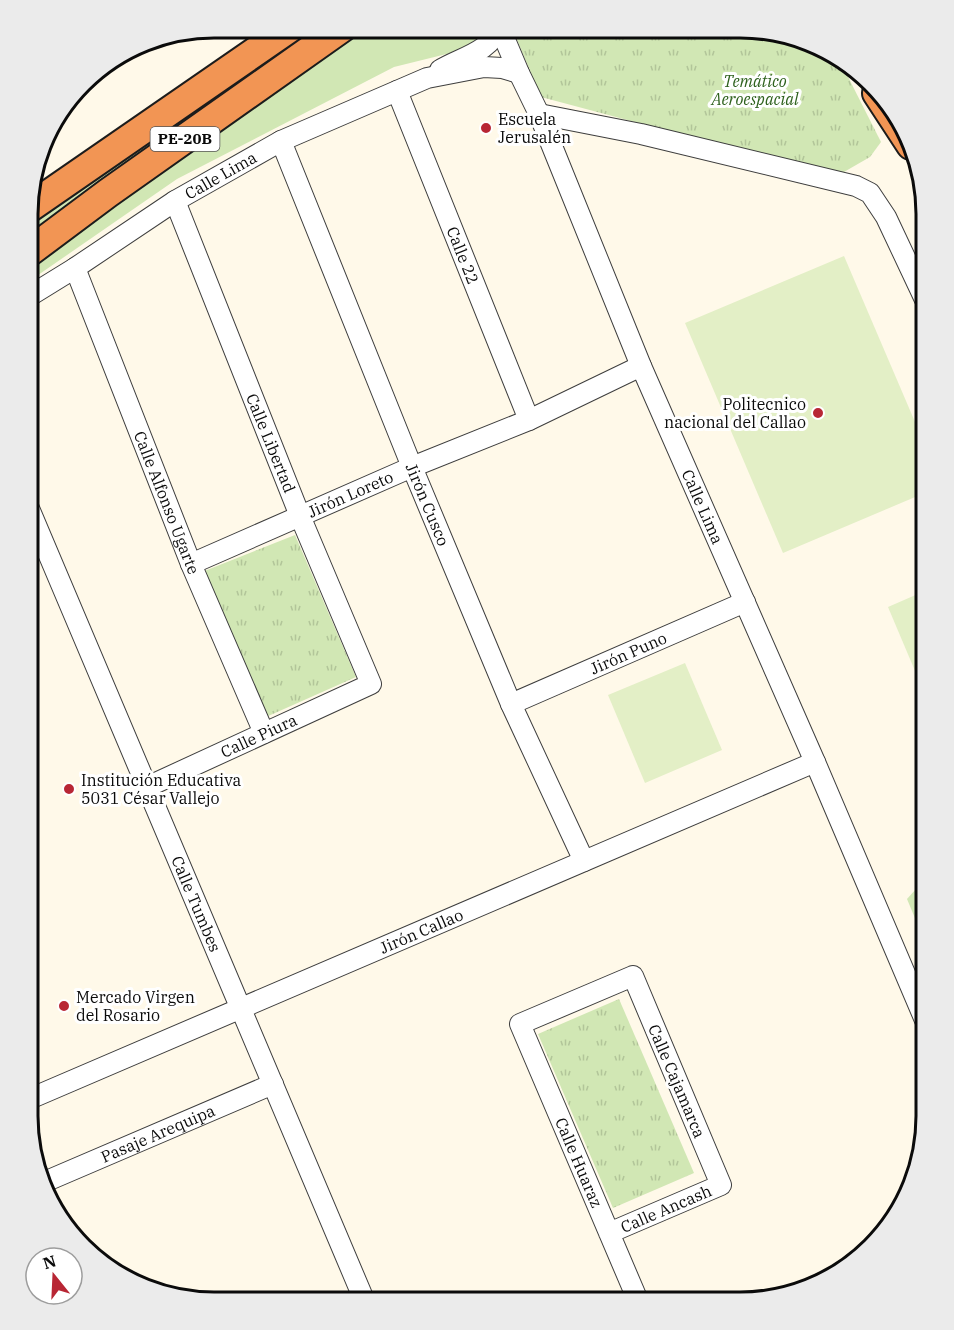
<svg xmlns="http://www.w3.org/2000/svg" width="954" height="1330" font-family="'IBM Plex Serif',serif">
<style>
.grass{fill:#d1e7b4}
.park{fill:url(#park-tufts)}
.pitch{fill:#e3efc6}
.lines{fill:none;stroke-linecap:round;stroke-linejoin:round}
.minor-casing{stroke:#3e3e3e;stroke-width:22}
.highway-casing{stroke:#1c1c1c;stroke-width:32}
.minor{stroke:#fff;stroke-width:20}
.highway{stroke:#f29554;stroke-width:28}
.poi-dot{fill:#b82634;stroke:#fff;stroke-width:2}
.labels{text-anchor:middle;stroke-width:6;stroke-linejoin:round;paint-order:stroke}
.shield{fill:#fff;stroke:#545454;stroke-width:1.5}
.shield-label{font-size:15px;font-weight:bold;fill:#0b0b0b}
.park-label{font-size:16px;font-style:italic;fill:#2e611d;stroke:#fff}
.poi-label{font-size:16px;fill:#0b0b0b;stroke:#fff;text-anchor:start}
.street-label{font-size:16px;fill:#0b0b0b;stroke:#fff}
.rim{fill:none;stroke:#0b0b0b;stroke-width:3}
</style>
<defs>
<pattern id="park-tufts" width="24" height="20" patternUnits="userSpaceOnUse" patternTransform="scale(1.5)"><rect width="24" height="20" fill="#d1e7b4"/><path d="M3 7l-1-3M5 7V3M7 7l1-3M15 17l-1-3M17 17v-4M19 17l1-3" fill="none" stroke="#b2c599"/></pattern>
</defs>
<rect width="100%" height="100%" fill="#fff9e9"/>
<!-- grass -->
<g class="grass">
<polygon points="308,27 328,27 29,238 29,218 152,136"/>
<polygon points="369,27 487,28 495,42 394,67 177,179 28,282 29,265"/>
<polygon points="916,889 927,892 927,947 907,899"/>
</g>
<!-- park -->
<g class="park">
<polygon points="512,28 765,29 839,59 881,142 870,157 837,176 541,97"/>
<polygon points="295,535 356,677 266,717 202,572"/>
<polygon points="619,999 694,1173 613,1208 538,1034"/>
</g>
<!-- pitch -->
<g class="pitch">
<polygon points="844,256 927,450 927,492 783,553 685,323"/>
<polygon points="927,590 927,674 918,678 888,607"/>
<polygon points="685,663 722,750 645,783 608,695"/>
</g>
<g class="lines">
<!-- minor casing -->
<g class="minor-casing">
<g id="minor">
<path id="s1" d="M 500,28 L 519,73 L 539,114 L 641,366 L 815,762 L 927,1025"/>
<path d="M 440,70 C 459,58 491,52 498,28"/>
<path id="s2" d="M 397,91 L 529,420"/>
<polyline points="539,114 641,134 856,186 870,193 886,217 927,304"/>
<path id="s3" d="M 281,141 L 412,467 L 511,704 L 584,861"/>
<path id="s4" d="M 75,268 L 191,564 L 264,733"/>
<path id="s5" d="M 28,297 L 75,268 L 175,201 L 281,141 L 427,78 L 484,67 L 502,68 L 519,73"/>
<path id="s6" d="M 28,506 L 365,1302"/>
<path id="s7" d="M 191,564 L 412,467 L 529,420 L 641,366"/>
<path id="s8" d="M 511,704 L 745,602"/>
<path id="s9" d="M 147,787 L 371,684 L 300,516 L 175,201"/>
<path id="s10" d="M 27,1100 L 815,762"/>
<path id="s11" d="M 42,1183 L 273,1084"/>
<path id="s12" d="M 609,1233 L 721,1185 L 633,976 L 520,1024 L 639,1303"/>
</g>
</g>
<!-- highway casing -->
<g class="highway-casing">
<g id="highway">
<polyline points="877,93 911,145"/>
<polyline points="29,208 291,27"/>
<polyline points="29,252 108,193 343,27"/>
</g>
</g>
<!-- minor -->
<use href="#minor" class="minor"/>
<!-- highway -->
<use href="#highway" class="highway"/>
</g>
<!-- markers -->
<g class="poi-dot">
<circle cx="486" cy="128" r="6"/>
<circle cx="818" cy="413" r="6"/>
<circle cx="69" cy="789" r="6"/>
<circle cx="64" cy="1006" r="6"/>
</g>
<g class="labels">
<!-- shield labels -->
<rect class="shield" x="150.5" y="127" width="69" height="24" rx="4.5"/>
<g class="shield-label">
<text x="185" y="144">PE-20B</text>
</g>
<!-- park labels -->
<g class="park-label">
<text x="755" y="87">Temático<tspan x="755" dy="18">Aeroespacial</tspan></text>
</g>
<!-- poi labels -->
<g class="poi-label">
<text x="498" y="125">Escuela<tspan x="498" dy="18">Jerusalén</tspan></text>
<text x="806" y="410" text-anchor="end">Politecnico<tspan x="806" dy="18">nacional del Callao</tspan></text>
<text x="81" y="786">Institución Educativa<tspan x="81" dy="18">5031 César Vallejo</tspan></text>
<text x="76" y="1003">Mercado Virgen<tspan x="76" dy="18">del Rosario</tspan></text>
</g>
<!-- street labels -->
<g class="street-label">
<text dy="6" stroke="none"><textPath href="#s5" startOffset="228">Calle Lima</textPath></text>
<text dy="6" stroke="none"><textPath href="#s2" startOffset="177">Calle 22</textPath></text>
<text transform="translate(271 443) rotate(68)" y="6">Calle Libertad</text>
<text dy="6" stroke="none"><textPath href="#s7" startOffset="174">Jirón Loreto</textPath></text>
<text dy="6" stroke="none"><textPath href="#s4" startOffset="252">Calle Alfonso Ugarte</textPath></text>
<text dy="6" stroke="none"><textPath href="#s3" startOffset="392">Jirón Cusco</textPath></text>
<text dy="6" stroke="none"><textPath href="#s1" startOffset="520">Calle Lima</textPath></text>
<text dy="6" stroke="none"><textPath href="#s8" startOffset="128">Jirón Puno</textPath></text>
<text dy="6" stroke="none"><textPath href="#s9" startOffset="123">Calle Piura</textPath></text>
<text dy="6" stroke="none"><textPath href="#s6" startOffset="432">Calle Tumbes</textPath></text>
<text dy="6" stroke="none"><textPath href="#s10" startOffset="429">Jirón Callao</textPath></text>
<text transform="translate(677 1081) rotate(67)" y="6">Calle Cajamarca</text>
<text dy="6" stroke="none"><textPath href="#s11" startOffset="126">Pasaje Arequipa</textPath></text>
<text dy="6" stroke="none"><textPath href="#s12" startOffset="622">Calle Huaraz</textPath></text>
<text dy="6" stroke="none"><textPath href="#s12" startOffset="62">Calle Ancash</textPath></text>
</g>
</g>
<!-- crop -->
<path d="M0 0H954V1330H0ZM214 38H740A176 176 0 0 1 916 214V1116A176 176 0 0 1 740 1292H214A176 176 0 0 1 38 1116V214A176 176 0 0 1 214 38Z" fill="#ebebeb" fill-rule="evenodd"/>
<path class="rim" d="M214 38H740A176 176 0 0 1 916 214V1116A176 176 0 0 1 740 1292H214A176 176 0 0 1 38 1116V214A176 176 0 0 1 214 38Z"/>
<!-- north arrow -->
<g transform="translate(54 1276) rotate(342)"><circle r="28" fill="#ffffff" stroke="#9d9d9d" stroke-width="1.5"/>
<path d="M0-4.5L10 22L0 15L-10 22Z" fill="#b82634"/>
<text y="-9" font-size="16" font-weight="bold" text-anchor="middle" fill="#0b0b0b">N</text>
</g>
</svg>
